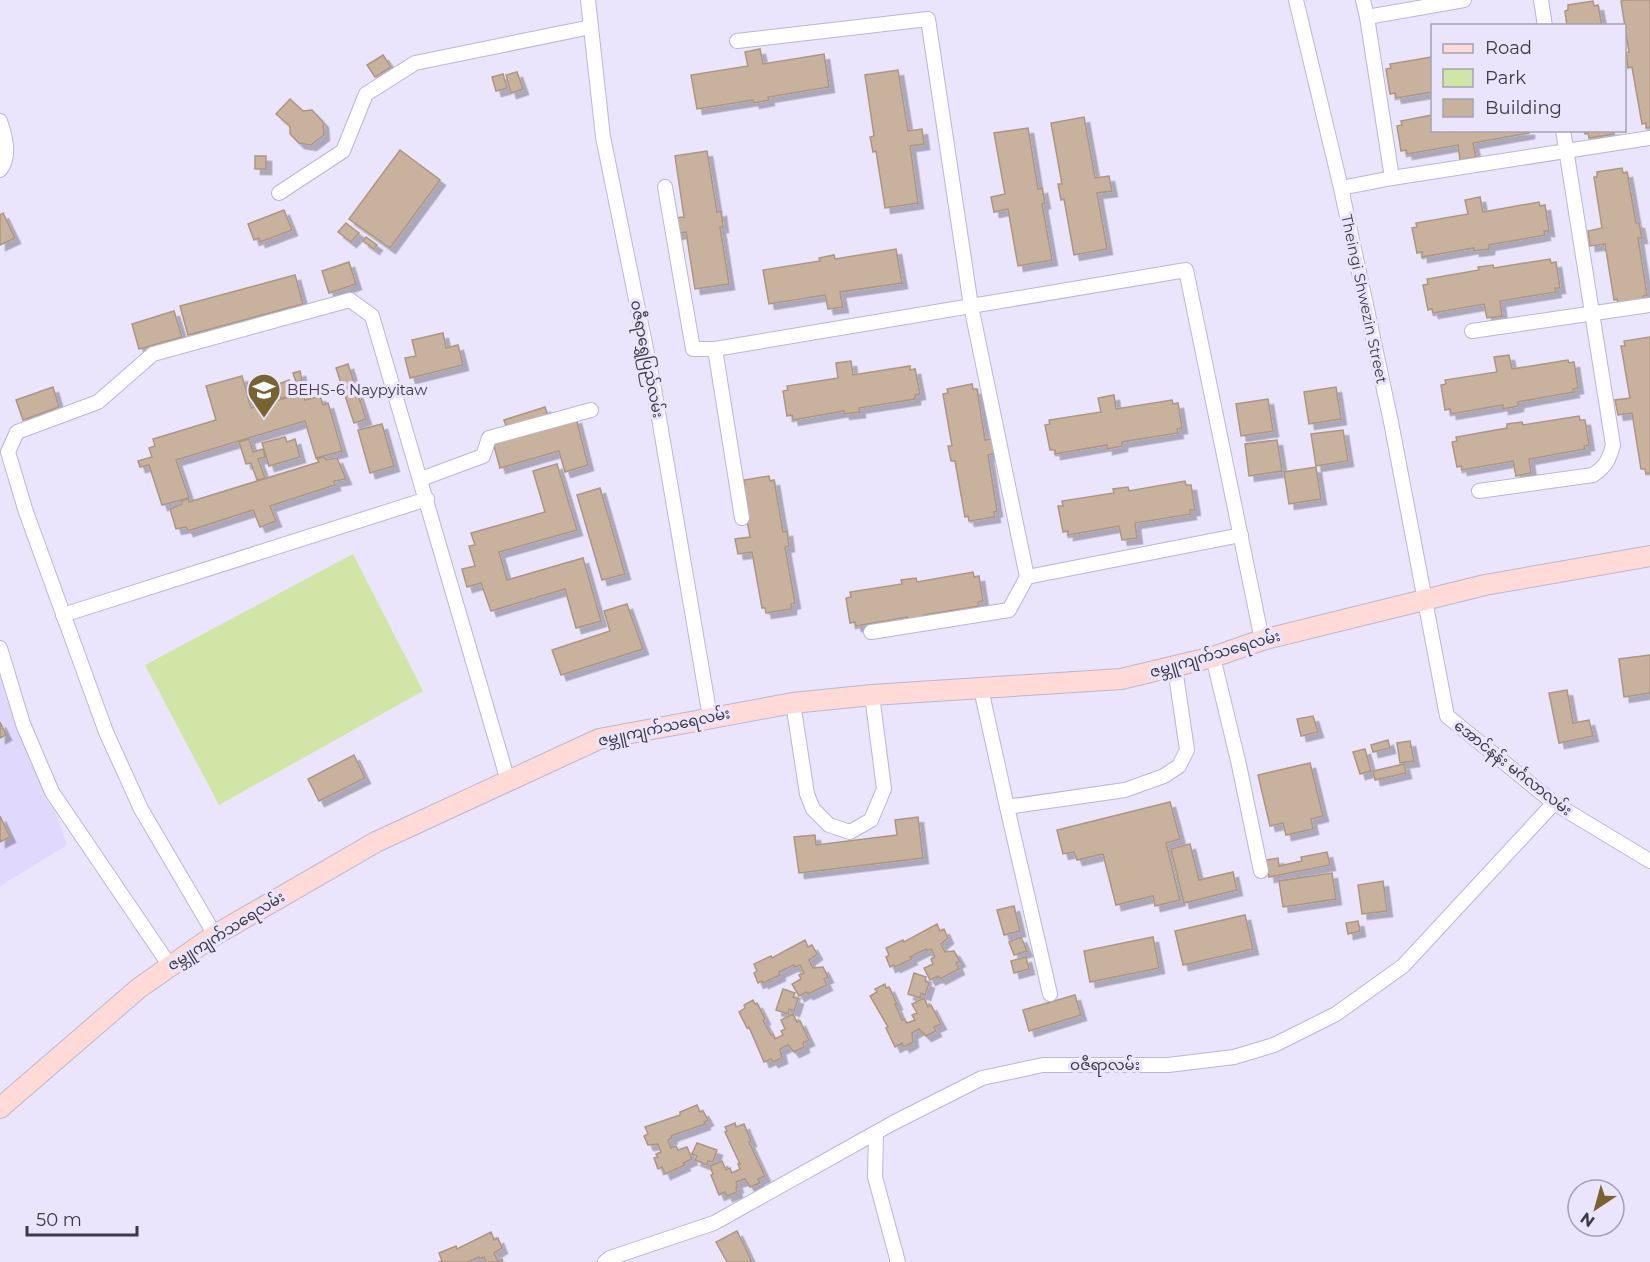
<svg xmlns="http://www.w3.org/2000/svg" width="1650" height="1262" font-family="Montserrat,'Noto Sans Myanmar',sans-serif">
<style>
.built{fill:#e1d9fd}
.green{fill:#d1e5a6}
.building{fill:#c9b29d;stroke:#ac9682;stroke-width:1.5;filter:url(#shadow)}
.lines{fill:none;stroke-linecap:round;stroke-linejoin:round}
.street-casing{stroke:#bcb6d1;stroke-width:16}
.secondary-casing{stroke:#bcb6d1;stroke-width:22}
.street{stroke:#fff;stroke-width:14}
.secondary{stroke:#ffdad6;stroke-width:20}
.labels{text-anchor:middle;stroke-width:6;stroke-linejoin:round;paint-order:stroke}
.street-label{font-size:15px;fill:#3d3a45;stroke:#eae5fc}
.poi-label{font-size:15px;fill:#3d3a45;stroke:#eae5fc;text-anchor:start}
</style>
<defs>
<filter id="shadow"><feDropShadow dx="5.5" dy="5.5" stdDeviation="0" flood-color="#0004"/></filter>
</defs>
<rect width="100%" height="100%" fill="#eae5fc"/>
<!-- built -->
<polygon class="built" points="0,656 67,845 0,886"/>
<!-- green -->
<polygon class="green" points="353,554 423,691 219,805 145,665"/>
<!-- building -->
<g class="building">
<polygon points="1626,0 1650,0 1650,127 1646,128 1646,123 1642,124 1632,67 1628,68 1626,53 1629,52 1621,1"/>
<polygon points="1593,1 1594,6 1598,5 1602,26 1567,26 1565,11 1568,10 1568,5"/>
<polygon points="760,49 763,64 824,54 829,87 768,97 769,100 754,103 753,100 697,109 691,75 748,66 745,52"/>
<polygon points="383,55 391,67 375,77 367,65"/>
<polygon points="1432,57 1432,92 1396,98 1395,93 1390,94 1386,69 1391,68 1390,64"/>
<polygon points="898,70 908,131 922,129 924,144 910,146 918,203 885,208 876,151 873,152 870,137 874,136 865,75"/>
<polygon points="517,72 523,89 511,93 506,75"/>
<polygon points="503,74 507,88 496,91 492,77"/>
<polygon points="290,99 303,111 312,110 323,122 324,135 311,145 299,143 290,134 290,126 276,114"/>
<polygon points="1432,115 1432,130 1529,130 1529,133 1473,143 1476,157 1460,160 1458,145 1407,154 1406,150 1401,151 1397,126 1402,125 1401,121"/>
<polygon points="1084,117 1095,178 1109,176 1112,191 1097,193 1107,249 1074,255 1064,199 1061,200 1058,184 1062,184 1051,123"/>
<polygon points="1028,128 1038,189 1042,188 1045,203 1042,204 1052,260 1018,266 1008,209 994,212 991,197 1005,194 994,133"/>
<polygon points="1584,130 1614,130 1614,134 1589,138 1588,133 1585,134"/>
<polygon points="400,150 440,180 390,248 349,219"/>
<polygon points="707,151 717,212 721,211 723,227 720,227 729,284 695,289 686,232 676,234 674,218 684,217 675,156"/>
<rect x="255" y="156" width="11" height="13"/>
<polygon points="1622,168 1623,173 1627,172 1636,223 1639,223 1642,238 1638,238 1647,295 1643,296 1643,300 1618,304 1617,299 1614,300 1605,244 1590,246 1588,231 1602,228 1594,177 1597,177 1597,172"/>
<polygon points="1480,197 1483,212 1539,202 1540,206 1545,205 1549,231 1544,231 1545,235 1489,245 1489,249 1474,251 1474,248 1422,257 1422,252 1417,253 1412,228 1417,227 1416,223 1468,214 1465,200"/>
<polygon points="284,210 292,230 260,242 259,238 254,240 248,224"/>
<polygon points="3,213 15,238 0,245 0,215"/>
<polygon points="346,223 359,233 351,242 338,232"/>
<polygon points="366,237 377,245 374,249 363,241"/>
<polygon points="896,249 902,283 840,292 843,307 828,309 825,295 769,304 763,270 820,261 819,258 834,255 835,259"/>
<polygon points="1550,259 1551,263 1556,262 1560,288 1555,288 1556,292 1500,301 1502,316 1487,318 1484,304 1433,313 1432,309 1428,310 1423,285 1428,284 1427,279 1479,270 1478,267 1493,265 1494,268"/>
<polygon points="349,262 356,284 329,293 322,271"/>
<polygon points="295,275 303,304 188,335 180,306"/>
<polygon points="174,311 182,337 139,349 132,324"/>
<polygon points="443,333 446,348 458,345 463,365 410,378 405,358 416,356 412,340"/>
<polygon points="1650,337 1650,473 1646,474 1645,469 1641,469 1632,413 1618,415 1615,400 1630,398 1621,346 1625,346 1624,341"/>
<polygon points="1509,355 1512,369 1568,360 1569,363 1574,362 1578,388 1573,389 1574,392 1518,402 1518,406 1503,409 1503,405 1451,414 1450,409 1445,410 1441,385 1446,384 1445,380 1497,372 1494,357"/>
<polygon points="851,361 853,375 910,366 910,370 915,369 920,394 915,395 915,399 859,408 860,412 844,414 844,411 793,420 792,415 787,416 783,391 788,390 787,386 838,378 836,363"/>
<polygon points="348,364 366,419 354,423 336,368"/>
<polygon points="300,371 302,380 296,382 293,373"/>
<polygon points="242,376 251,408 303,393 305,400 320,396 323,405 328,403 342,451 316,458 305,421 176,460 189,498 162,505 149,465 140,467 138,461 152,457 149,448 155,446 153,439 216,420 206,386"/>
<polygon points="289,380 294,393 281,399 276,385"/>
<polygon points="972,384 973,389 977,389 985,440 996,438 999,453 988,455 997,511 994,512 995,517 969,521 968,516 965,517 955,461 951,461 948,446 952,446 943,394 948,393 947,389"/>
<polygon points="53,387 59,407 23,420 16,400"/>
<polygon points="1336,387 1341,419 1309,424 1304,392"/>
<polygon points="1114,395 1116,409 1172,400 1173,404 1178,403 1182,428 1177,429 1178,433 1122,442 1122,446 1107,449 1107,445 1055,454 1055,450 1050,450 1045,425 1050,424 1049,420 1101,412 1098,398"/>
<polygon points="1268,399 1273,431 1241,436 1236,404"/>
<polygon points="545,407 548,416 507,429 504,420"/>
<polygon points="1579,416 1580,420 1585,420 1589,445 1584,446 1585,449 1529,459 1531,473 1516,476 1513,461 1462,470 1461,466 1457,467 1452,442 1457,441 1456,437 1507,428 1507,424 1522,422 1523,425"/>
<polygon points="576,418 588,465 565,472 559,451 500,468 493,442"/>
<polygon points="382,424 394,466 370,473 358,430"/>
<polygon points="1343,430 1348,461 1316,466 1311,434"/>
<polygon points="285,437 287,442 295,439 300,457 269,466 262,443"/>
<polygon points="249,439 253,452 263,449 265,457 258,459 265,478 257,480 251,463 246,464 239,442"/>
<polygon points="1277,440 1282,471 1249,476 1245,444"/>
<polygon points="324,457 326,460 337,458 346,479 334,481 335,485 270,506 276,521 260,527 253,510 188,531 186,527 176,529 170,509 182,504 181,501 188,499 189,502 319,462 317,459"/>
<polygon points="557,464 577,530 499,552 507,580 583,558 601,621 576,628 565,589 491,611 481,583 467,587 462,569 475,566 469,546 475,545 471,533 545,512 533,471"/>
<polygon points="1316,467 1321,499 1289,504 1284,472"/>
<polygon points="769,476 770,481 774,480 783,532 787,531 789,546 785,547 795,603 791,604 791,609 766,613 765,608 762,608 752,552 738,554 735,539 750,537 741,486 745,485 744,480"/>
<polygon points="1185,481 1186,485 1191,485 1195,510 1190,510 1191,514 1135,523 1137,538 1122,540 1119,526 1068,535 1068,531 1063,532 1058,506 1063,506 1062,501 1114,493 1113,489 1128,487 1129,491"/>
<polygon points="600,488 625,574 602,580 577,495"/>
<polygon points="973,572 974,577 979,576 983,601 978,602 979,606 923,615 924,621 908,624 907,617 856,626 855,622 850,623 846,598 851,597 850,592 902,584 901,580 916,578 917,582"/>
<polygon points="627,604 643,649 561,675 552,650 610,631 604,611"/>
<polygon points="1650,655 1650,693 1624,697 1619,659"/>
<polygon points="1567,690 1573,723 1589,720 1593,736 1559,743 1549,693"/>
<polygon points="1313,716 1318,732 1301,736 1297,719"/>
<polygon points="0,722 6,735 0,738"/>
<polygon points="1388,740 1390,748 1373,752 1371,745"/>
<polygon points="1410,741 1414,761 1400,763 1397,743"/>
<polygon points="1365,749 1371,771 1360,774 1353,752"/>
<polygon points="354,755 365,778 319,801 308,779"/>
<polygon points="1310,763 1323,816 1311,819 1313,829 1286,835 1283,823 1270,826 1258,775"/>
<polygon points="1404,764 1406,773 1375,780 1373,771"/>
<polygon points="1170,802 1180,839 1166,843 1180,900 1155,906 1153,896 1116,905 1103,854 1077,860 1074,852 1063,854 1057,830"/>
<polygon points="0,816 10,837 0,842"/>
<polygon points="918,817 923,858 799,873 794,837 815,835 816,845 897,835 895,820"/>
<polygon points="1190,844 1199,880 1233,872 1237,890 1184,903 1171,849"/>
<polygon points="1327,852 1330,865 1269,877 1266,860 1278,858 1279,866 1302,861 1301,857"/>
<polygon points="1332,873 1336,899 1283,907 1279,881"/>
<polygon points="1383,881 1387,911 1362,914 1358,885"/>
<polygon points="1014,906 1020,931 1004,935 997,910"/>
<polygon points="1245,915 1253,949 1183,965 1175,931"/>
<polygon points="1358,921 1360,931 1348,934 1346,923"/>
<polygon points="937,924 940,931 944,929 948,938 941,944 945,952 954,951 960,961 956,963 959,969 940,979 938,976 930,980 924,968 933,964 931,959 935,957 931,949 927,951 926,949 910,957 912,959 895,967 894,965 890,967 886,957 889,955 886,948 903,940 904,942"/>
<polygon points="1021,937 1027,951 1014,955 1009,942"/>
<polygon points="1153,937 1159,968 1090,982 1084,951"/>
<polygon points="805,940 808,947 812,945 817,954 809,960 813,968 823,967 828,977 824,979 827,985 808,994 806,992 799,996 792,984 801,979 799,975 804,973 800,965 795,967 794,965 779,972 780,975 763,983 762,981 758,983 754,973 757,971 754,964 771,956 772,958"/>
<polygon points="1026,957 1029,969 1014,973 1011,961"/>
<polygon points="914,973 926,977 925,981 929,983 925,995 921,993 920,998 908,994"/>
<polygon points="885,984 886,988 889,987 897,1004 895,1004 902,1020 904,1019 907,1023 915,1020 912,1015 917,1013 912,1004 924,998 928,1007 931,1005 941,1024 934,1027 936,1031 926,1036 919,1029 912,1033 913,1042 904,1047 902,1043 895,1047 886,1028 888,1027 870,996 877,992 875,989"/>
<polygon points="783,989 795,993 793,997 798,999 794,1011 789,1009 788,1014 776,1010"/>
<polygon points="1075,995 1081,1015 1029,1031 1023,1010"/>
<polygon points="753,1000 755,1004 757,1003 765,1019 763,1020 771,1035 773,1034 775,1039 783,1035 781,1031 785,1029 781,1020 793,1014 797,1022 800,1021 809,1040 803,1043 804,1047 794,1052 788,1045 780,1049 782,1058 773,1062 771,1059 764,1062 749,1027 747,1028 739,1012 745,1008 744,1005"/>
<polygon points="697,1105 700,1112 703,1111 708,1120 704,1122 705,1124 671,1136 672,1138 668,1140 671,1148 676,1146 678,1150 687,1147 692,1159 683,1163 685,1165 665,1174 662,1167 658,1169 654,1158 658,1157 656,1154 661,1152 658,1144 648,1145 644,1136 648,1134 645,1127 680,1115 680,1112"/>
<polygon points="735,1123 736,1127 744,1124 751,1141 749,1142 765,1176 758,1179 760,1183 750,1187 745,1179 736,1182 738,1187 736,1188 737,1192 727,1196 725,1192 719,1195 711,1175 713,1174 710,1166 722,1161 726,1170 730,1168 732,1173 740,1169 738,1164 740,1164 725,1132 727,1131 725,1127"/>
<polygon points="697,1143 717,1150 713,1162 708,1161 707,1165 695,1160 697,1156 692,1154"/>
<polygon points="737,1231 752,1262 727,1262 716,1242"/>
<polygon points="491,1232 494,1240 498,1238 502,1248 494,1253 498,1262 502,1259 503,1262 486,1262 484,1257 480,1259 479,1257 467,1262 438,1262 442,1261 439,1253 456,1246 457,1249"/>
</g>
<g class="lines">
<!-- street casing -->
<g class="street-casing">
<g id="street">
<polyline points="588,0 603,137 653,383 710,717"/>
<polyline points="1296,0 1341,188 1391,422 1447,716 1554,803 1650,861"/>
<polyline points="1363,0 1367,17"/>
<polyline points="1464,0 1367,17 1392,178 1650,138"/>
<polyline points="1541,0 1545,26"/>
<polyline points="737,41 928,19 971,306 1027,577"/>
<path d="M 0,121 C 5,136 11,156 0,170"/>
<polyline points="665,187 693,349 715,349 1186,270 1262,640"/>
<polyline points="1341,188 1392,178"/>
<polyline points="279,193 343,151 366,94 415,63 591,27"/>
<polyline points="1472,331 1650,305"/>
<polyline points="715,349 742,518"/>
<polyline points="421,479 483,456 489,438 591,410"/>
<path d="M 1479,491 L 1593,475 C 1606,466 1609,460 1613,445 L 1563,130"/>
<polyline points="63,615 427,499"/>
<polyline points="871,632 1009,610 1027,577 1241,535"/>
<polyline points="0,648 23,724 52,792 170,966"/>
<polyline points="1213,657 1239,765 1261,871"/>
<polyline points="981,689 1007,807"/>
<polyline points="793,703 807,794 813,809 829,825 850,832 871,820 884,789 872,695"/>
<polyline points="215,935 141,809 106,732 26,512 8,452 17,432 98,402 153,354 350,300 372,316 508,781"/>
<polyline points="1050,994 1007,807 1125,790 1164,776 1179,766 1187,750 1175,668"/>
<polyline points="876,1133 875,1177 898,1262"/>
<polyline points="605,1262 610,1258 714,1223 893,1123 982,1078 1043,1065 1168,1065 1234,1057 1274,1045 1336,1014 1403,966 1554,803"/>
</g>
</g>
<!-- secondary casing -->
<g class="secondary-casing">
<polyline id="secondary" points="0,1108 139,988 215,935 376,842 599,739 793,703 872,695 1121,679 1213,657 1262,640 1485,585 1650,556"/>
</g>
<!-- street -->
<use href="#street" class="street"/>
<!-- secondary -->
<use href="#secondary" class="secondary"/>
</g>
<!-- icons -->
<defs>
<g id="school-pin" transform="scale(1.725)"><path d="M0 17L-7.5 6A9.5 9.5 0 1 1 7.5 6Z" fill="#786433" stroke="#eae5fc"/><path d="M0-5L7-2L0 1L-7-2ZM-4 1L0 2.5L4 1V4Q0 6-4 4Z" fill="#fff"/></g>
</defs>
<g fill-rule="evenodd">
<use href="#school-pin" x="264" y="390"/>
</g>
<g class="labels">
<!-- street labels -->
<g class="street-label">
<text transform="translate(1364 299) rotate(78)" y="5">Theingi Shwezin Street</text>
<text transform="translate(647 359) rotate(79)" y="5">ဝဇီရာရွှေပြည်လမ်း</text>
<text transform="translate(1215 654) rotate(-16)" y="5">ဇမ္ဘူကျက်သရေလမ်း</text>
<text transform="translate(664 727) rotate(-12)" y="5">ဇမ္ဘူကျက်သရေလမ်း</text>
<text transform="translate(1513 768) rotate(38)" y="5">အောင်နန်း မင်္ဂလာလမ်း</text>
<text transform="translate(226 931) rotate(-32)" y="5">ဇမ္ဘူကျက်သရေလမ်း</text>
<text x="1105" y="1070">ဝဇီရာလမ်း</text>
</g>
<!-- poi labels -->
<g class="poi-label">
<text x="287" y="395">BEHS-6 Naypyitaw</text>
</g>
</g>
<!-- legend -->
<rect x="1431" y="24" width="195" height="108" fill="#eae5fc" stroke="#a5a1b3" stroke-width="1.5"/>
<rect x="1443" y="44" width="30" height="9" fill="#ffdad6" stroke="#a5a1b3" stroke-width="1.5"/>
<text x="1485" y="54" font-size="18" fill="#3d3a45">Road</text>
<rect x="1443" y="69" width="30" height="18" fill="#d1e5a6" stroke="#a5a1b3" stroke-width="1.5"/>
<text x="1485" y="84" font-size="18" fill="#3d3a45">Park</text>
<rect x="1443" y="99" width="30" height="18" fill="#c9b29d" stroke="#a5a1b3" stroke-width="1.5"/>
<text x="1485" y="114" font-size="18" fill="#3d3a45">Building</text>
<!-- north arrow -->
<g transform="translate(1596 1208) rotate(216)"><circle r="28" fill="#eae5fc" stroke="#a5a1b3" stroke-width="1.5"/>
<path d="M0-4.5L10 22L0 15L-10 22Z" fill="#786433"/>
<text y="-9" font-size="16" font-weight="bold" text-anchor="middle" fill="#3d3a45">N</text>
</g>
<!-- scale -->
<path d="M27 1226v9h110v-9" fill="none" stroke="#3d3a45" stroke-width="3"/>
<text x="36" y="1226" font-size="18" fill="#3d3a45" stroke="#eae5fc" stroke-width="4.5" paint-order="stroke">50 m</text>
</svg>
